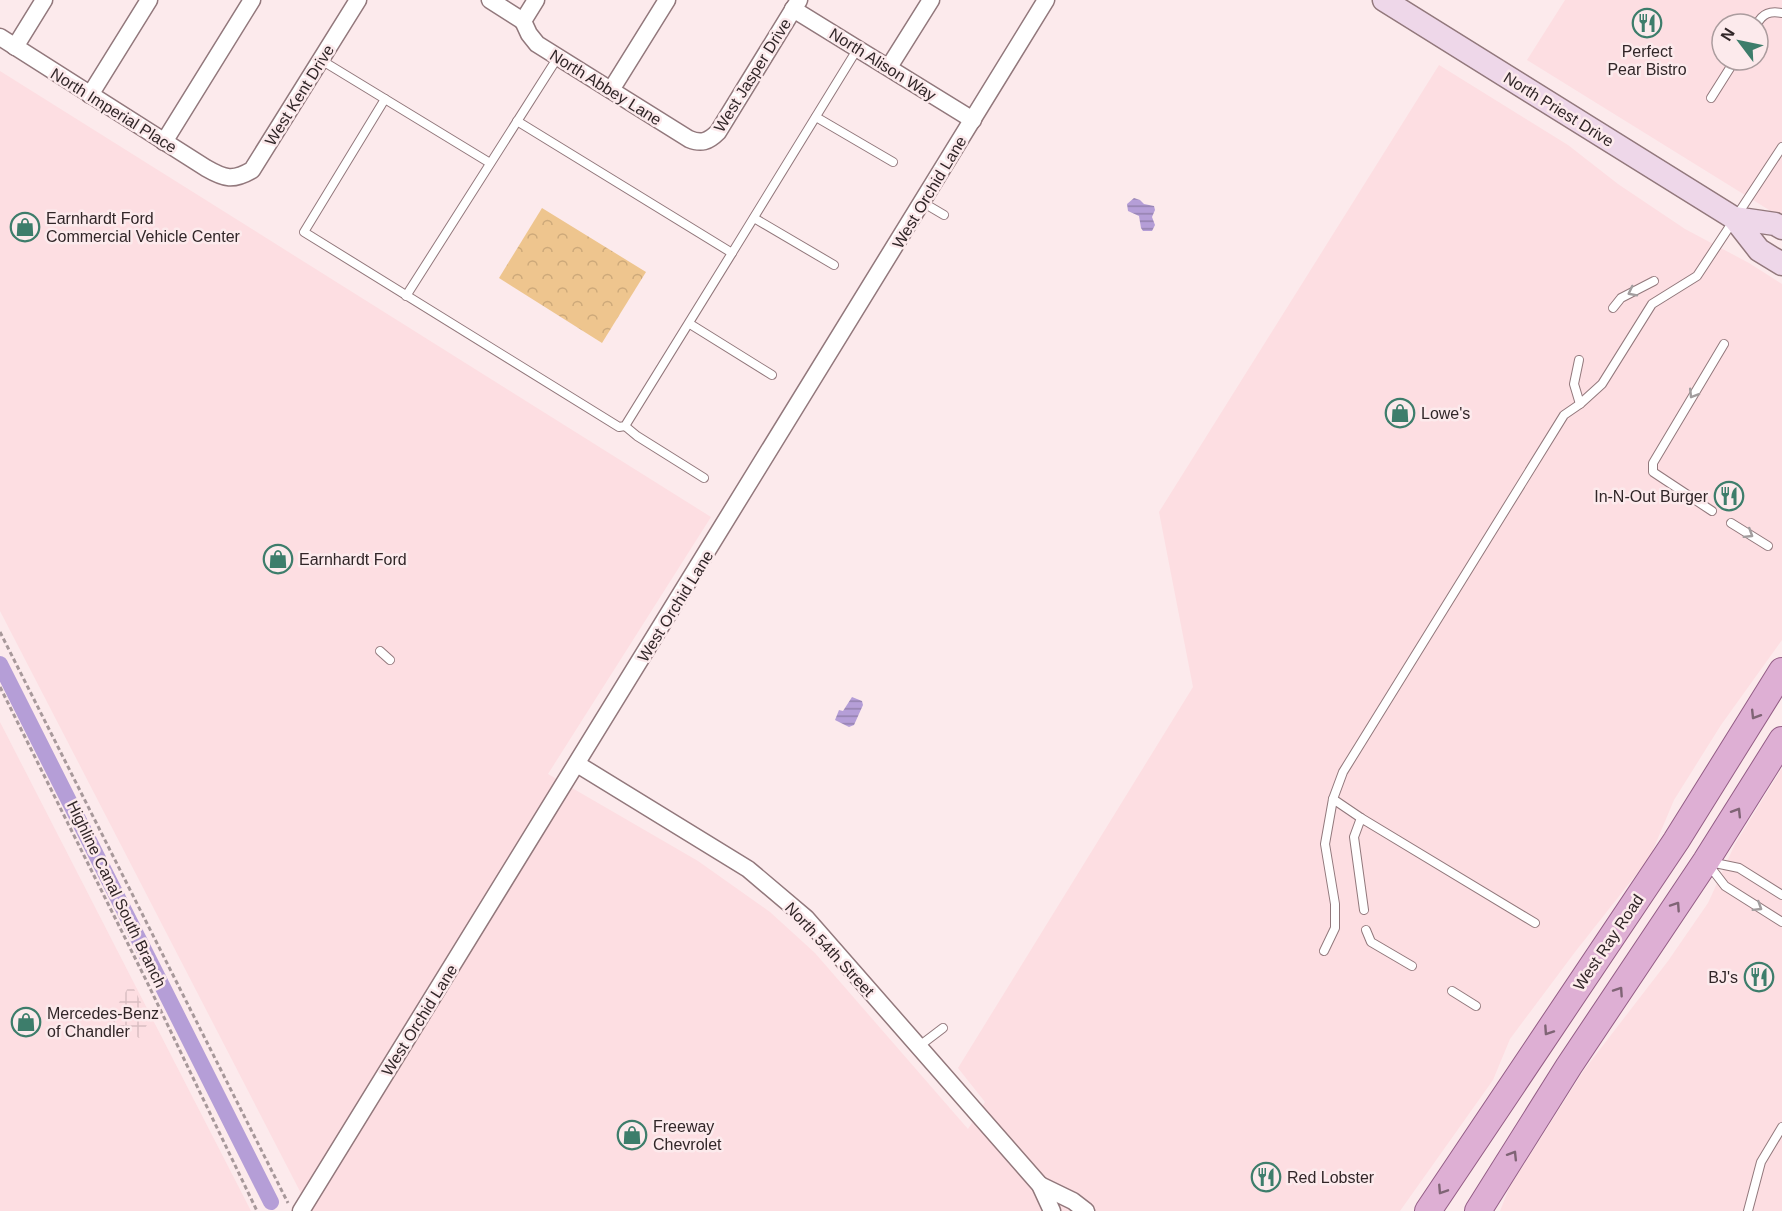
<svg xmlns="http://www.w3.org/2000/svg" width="1782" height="1211" font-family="Arial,sans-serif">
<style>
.built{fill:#fddee2;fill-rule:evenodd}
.industrial{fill:url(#industrial-grid)}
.forest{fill:url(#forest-crowns)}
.water{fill:url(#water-rules)}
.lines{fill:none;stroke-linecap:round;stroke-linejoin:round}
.canal{stroke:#b59ed7;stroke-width:16}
.service-casing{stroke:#92787c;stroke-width:10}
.minor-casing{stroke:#92787c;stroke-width:19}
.secondary-casing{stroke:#92787c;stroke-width:25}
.primary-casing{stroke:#935d85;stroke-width:28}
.path{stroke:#a7989a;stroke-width:3;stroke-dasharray:4.5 3;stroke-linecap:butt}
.service{stroke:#fff;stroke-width:8}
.minor{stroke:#fff;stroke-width:16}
.secondary{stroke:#eed7e9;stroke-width:22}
.primary{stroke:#deafd4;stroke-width:26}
.oneway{stroke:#a29d9e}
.oneway2{stroke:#7f6475}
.labels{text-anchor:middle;stroke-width:5;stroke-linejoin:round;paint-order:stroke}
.poi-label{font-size:16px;fill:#312628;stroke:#fceaec;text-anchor:start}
.street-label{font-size:16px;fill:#312628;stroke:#fceaec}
</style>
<defs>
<pattern id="industrial-grid" width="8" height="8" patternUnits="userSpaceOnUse" patternTransform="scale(1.5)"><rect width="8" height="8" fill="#fddee2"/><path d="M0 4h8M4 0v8" fill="none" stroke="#d9bec2"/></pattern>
<pattern id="forest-crowns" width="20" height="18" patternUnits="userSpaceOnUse" patternTransform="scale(1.5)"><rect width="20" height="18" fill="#eec58e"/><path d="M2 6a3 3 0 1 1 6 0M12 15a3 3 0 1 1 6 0" fill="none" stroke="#cda97a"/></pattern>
<pattern id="water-rules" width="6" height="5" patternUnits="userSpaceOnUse" patternTransform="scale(1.5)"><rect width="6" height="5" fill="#b59ed7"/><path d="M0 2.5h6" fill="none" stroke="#9481ae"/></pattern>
</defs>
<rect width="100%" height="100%" fill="#fceaec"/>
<!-- built -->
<g class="built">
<path d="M 1565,0 L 1782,0 L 1782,218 L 1527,60 ZM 1722,24 L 1758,24 L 1758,60 L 1722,60 Z"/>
<polygon points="1439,65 1568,145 1618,184 1685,229 1749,263 1782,284 1782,640 1721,725 1674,800 1650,857 1575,952 1510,1039 1493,1080 1400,1211 301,1211 306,1203 0,611 0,71 711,517 548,774 698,861 770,912 815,953 968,1129 985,1102 958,1068 1193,687 1159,512"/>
<polygon points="0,722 251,1211 0,1211"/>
<polygon points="1782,768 1782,1211 1500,1211 1509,1188 1584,1070 1668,961 1708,903 1735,844"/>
</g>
<!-- industrial -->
<polygon class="industrial" points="131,983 150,1020 139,1038 109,1019"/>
<!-- forest -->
<polygon class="forest" points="542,208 646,272 602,343 499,278"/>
<!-- water -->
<g class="water">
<polygon points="1134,198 1140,200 1144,204 1154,206 1155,210 1152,217 1155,225 1152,231 1143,231 1141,228 1139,216 1128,211 1127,204"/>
<polygon points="852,697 862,701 863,705 854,725 849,727 835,720 839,710 843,711"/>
</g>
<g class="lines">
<!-- canal -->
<polyline class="canal" points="0,664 271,1202"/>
<!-- service casing -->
<g class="service-casing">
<g id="service">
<path d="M 1757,24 C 1763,13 1770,11 1782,13"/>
<polyline points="321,60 490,163"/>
<polyline points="1711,98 1735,60"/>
<polyline points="385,99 304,232 619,427 625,426 732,253"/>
<polyline points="816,117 893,162"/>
<polyline points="517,121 732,253 858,48"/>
<polyline points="922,202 944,215"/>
<polyline points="754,218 834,265"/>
<polyline points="406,296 558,57"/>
<polyline points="1613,308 1621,298 1654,281"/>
<polyline points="690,324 772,375"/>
<polyline points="1579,360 1574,384 1580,404"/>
<polyline points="625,426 637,436 704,478"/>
<polyline points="1712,511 1653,472 1653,463 1724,344"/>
<polyline points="1731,523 1768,546"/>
<polyline points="380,651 390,660"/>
<polyline points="1333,799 1361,818"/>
<polyline points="1710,862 1739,868 1782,895"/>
<polyline points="1708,864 1725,886 1782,922"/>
<polyline points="1364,910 1354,837 1361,818 1535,923"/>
<polyline points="1366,930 1371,942 1412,966"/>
<polyline points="1324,951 1335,928 1335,904 1325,844 1333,799 1343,772 1564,415 1580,404 1602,384 1652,304 1697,276 1782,147"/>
<polyline points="1452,991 1476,1006"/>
<polyline points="918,1047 943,1028"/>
<polyline points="1748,1211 1761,1162 1782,1127"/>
</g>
</g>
<!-- minor casing -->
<g class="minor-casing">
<g id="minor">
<polyline points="490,0 523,21"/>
<polyline points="793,9 973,120"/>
<path d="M 523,21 L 529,34 L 537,44 L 689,139 C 701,144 708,142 718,132 L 799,0"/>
<polyline points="523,21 536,0"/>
<path d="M 0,37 L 206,168 C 225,179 233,181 252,170 L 358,0"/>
<polyline points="15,47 44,0"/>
<polyline points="889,67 931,0"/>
<polyline points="611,90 667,0"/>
<polyline points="90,95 149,0"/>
<polyline points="164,142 252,0"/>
<polyline points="577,764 748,869 806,918 1040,1185 1052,1211"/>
<polyline points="1040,1185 1073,1201 1086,1211"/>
<polyline points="301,1211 1046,0"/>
</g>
</g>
<!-- secondary casing -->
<g class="secondary-casing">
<g id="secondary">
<polyline points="1384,0 1734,218 1759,250 1782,264"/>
<polyline points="1734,218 1775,224 1782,228"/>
</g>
</g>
<!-- primary casing -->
<g class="primary-casing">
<g id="primary">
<polyline points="1428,1211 1676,841 1782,671"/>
<polyline points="1478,1211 1569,1066 1706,861 1782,740"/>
</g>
</g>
<!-- path -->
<g class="path">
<polyline points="0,632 288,1203"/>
<polyline points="0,687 147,982 257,1211"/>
</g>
<!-- service -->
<use href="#service" class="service"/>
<!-- minor -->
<use href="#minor" class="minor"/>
<!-- secondary -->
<use href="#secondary" class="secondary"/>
<!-- primary -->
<use href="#primary" class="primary"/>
</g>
<!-- one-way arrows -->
<defs><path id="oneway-chevron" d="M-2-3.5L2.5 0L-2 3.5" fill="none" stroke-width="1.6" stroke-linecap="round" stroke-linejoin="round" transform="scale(1.5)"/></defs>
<g class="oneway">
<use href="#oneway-chevron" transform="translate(1632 292) rotate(153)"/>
<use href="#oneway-chevron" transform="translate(1693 394) rotate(122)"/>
<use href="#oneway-chevron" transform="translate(1749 534) rotate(32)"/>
<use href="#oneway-chevron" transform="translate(1758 907) rotate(32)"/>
</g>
<g class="oneway2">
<use href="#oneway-chevron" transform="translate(1755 715) rotate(122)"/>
<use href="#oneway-chevron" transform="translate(1737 812) rotate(-58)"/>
<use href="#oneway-chevron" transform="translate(1676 906) rotate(-56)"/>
<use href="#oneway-chevron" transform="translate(1619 991) rotate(-56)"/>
<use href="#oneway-chevron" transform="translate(1548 1031) rotate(124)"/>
<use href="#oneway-chevron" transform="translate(1513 1155) rotate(-58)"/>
<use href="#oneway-chevron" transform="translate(1442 1190) rotate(123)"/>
</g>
<!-- icons -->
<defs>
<g id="restaurant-ring" transform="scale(1.5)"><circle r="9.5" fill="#fceaec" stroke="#3d7d6b" stroke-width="1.5"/><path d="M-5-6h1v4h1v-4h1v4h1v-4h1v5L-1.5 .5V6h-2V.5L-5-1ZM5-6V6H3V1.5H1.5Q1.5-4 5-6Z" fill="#3d7d6b"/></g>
<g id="shop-ring" transform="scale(1.5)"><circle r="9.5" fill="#fceaec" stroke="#3d7d6b" stroke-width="1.5"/><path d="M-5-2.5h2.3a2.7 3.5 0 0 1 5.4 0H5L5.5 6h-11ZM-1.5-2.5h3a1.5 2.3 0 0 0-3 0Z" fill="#3d7d6b"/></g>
</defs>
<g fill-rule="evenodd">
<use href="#restaurant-ring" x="1647" y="23"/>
<use href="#shop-ring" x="25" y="227"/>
<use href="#shop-ring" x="1400" y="413"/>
<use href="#restaurant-ring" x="1729" y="496"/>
<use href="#shop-ring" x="278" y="559"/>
<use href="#restaurant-ring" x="1759" y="977"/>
<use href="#shop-ring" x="26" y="1022"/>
<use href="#shop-ring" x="632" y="1135"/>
<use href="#restaurant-ring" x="1266" y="1177"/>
</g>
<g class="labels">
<!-- poi labels -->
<g class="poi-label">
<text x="1647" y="57" text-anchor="middle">Perfect<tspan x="1647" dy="18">Pear Bistro</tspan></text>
<text x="46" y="224">Earnhardt Ford<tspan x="46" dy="18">Commercial Vehicle Center</tspan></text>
<text x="1421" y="419">Lowe's</text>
<text x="1708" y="502" text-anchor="end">In-N-Out Burger</text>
<text x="299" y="565">Earnhardt Ford</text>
<text x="1738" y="983" text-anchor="end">BJ's</text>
<text x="47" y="1019">Mercedes-Benz<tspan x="47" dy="18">of Chandler</tspan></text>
<text x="653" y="1132">Freeway<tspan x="653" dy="18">Chevrolet</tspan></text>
<text x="1287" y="1183">Red Lobster</text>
</g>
<!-- street labels -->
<g class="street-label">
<text transform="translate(883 64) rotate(32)" y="6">North Alison Way</text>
<text transform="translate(752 75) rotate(-58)" y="6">West Jasper Drive</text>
<text transform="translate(606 87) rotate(32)" y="6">North Abbey Lane</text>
<text transform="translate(299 95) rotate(-58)" y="6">West Kent Drive</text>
<text transform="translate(1559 109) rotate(32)" y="6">North Priest Drive</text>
<text transform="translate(114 110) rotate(32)" y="6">North Imperial Place</text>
<text transform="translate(929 192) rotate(-59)" y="6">West Orchid Lane</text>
<text transform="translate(675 606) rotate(-58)" y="6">West Orchid Lane</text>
<text transform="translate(117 894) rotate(64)" y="6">Highline Canal South Branch</text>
<text transform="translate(1608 942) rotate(-56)" y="6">West Ray Road</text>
<text transform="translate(830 949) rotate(47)" y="6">North 54th Street</text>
<text transform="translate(419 1020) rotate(-58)" y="6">West Orchid Lane</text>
</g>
</g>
<!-- north arrow -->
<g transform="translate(1740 42) rotate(302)"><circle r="28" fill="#fceaec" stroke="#ab9c9e" stroke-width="1.5"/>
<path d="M0-4.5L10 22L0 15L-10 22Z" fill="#3d7d6b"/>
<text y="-9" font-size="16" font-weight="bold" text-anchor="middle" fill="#312628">N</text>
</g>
</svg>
